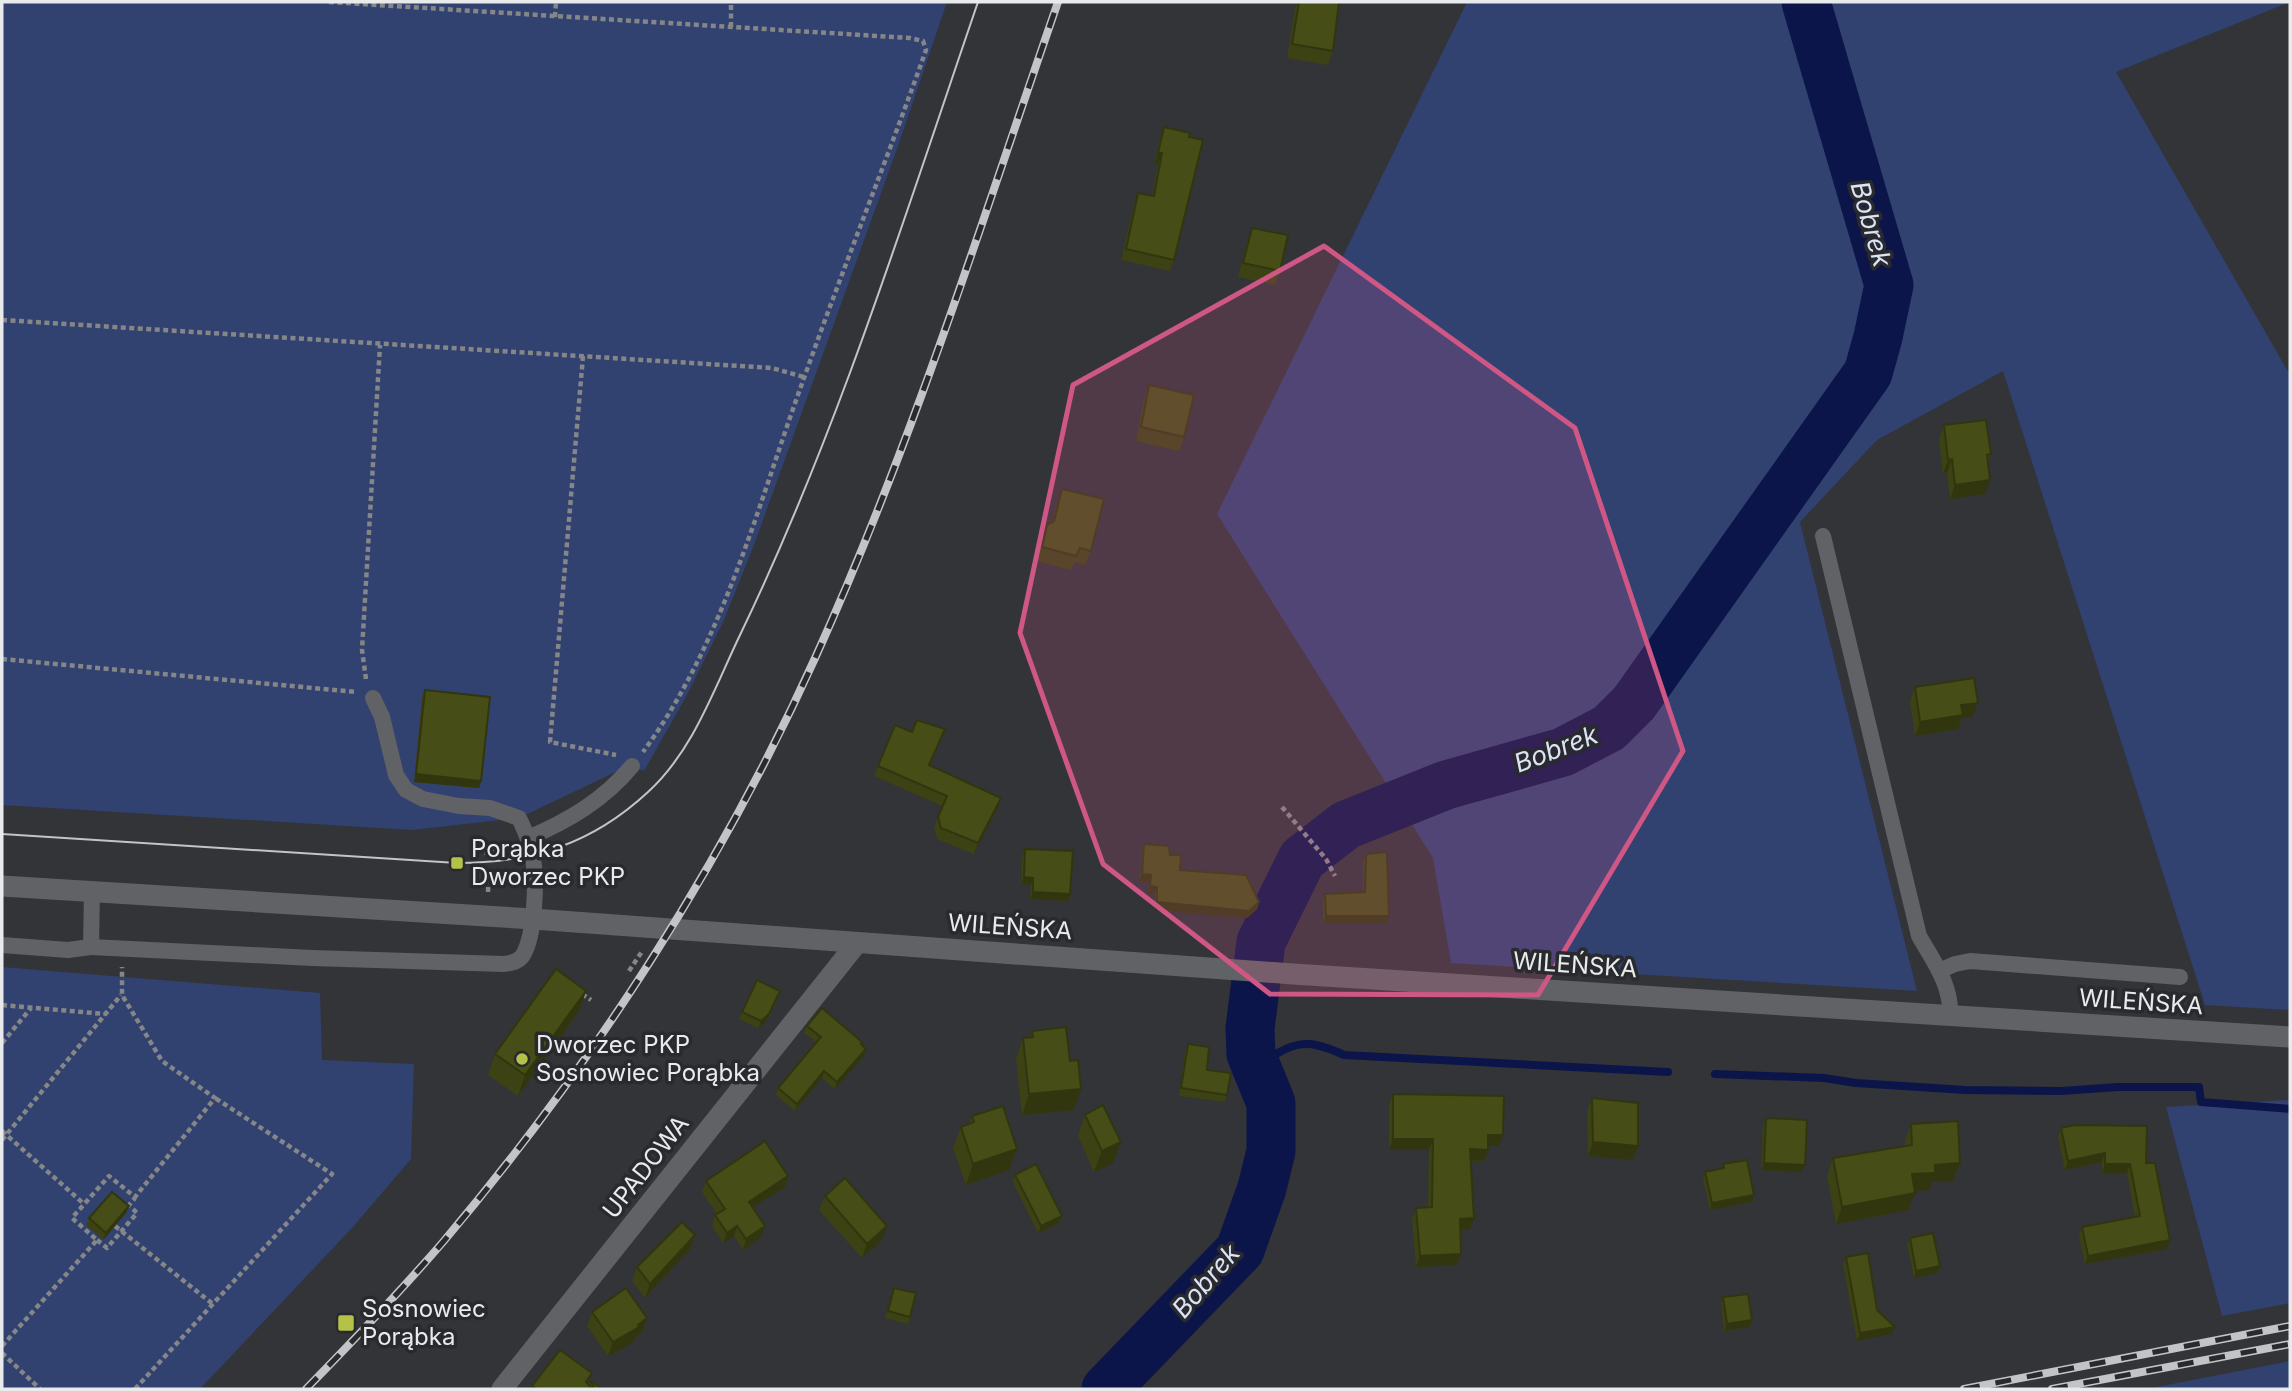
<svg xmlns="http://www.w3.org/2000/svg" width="2292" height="1391" font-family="Inter,sans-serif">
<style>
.green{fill:#314170}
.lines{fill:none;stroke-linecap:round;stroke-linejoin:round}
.stream{stroke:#0b1549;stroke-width:8}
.river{stroke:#0b1549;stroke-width:49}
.path{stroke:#858688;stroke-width:4.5;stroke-dasharray:5 3.5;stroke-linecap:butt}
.service{stroke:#616265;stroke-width:16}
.minor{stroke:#616265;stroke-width:21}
.tertiary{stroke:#616265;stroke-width:21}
.tram{stroke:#c3c4c7;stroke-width:2}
.rail-casing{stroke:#c3c4c7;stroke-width:8}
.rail{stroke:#292a2d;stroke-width:5;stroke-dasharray:16;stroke-linecap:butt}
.wall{fill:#3c4213}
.shaded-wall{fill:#31360f}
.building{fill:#464d16;stroke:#31360f;stroke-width:2}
.marked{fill:#ce5786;fill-opacity:0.2;stroke:#ce5786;stroke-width:5;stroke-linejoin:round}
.poi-dot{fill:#b4c24a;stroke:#292a2d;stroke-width:2.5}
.labels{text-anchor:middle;stroke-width:7;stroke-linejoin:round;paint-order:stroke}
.poi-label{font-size:24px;fill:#e9eaec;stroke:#292a2d;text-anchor:start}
.street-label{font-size:24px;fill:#e9eaec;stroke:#292a2d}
.water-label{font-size:26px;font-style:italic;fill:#dce3f5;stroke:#292a2d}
</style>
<rect width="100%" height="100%" fill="#333437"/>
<!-- green -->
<g class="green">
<polygon points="2,2 947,2 897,149 754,545 724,620 687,695 644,771 624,764 622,769 519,818 412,830 2,805"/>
<polygon points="1467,2 2290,2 2116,72 2290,375 2290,1010 2205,1005 2003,371 1877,440 1800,522 1917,991 1451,963 1433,858 1217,514"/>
<polygon points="2,967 320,993 322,1060 414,1064 411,1159 352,1228 200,1389 2,1389"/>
<polygon points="2290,1100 2290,1303 2222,1316 2166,1107"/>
<polygon points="2290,1361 2290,1389 2146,1389"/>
</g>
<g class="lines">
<!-- stream -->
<g class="stream">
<path d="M 1256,1067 C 1292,1043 1303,1036 1344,1055 L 1668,1072"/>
<polyline points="1715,1074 1824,1078 1856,1083 1965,1090 2061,1091 2118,1087 2199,1087 2201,1102 2290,1109"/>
</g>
<!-- river -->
<polyline class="river" points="1106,1389 1240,1250 1262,1188 1271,1151 1271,1103 1251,1054 1250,1028 1261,942 1302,859 1346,825 1446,785 1563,752 1609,728 1634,703 1868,373 1878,337 1889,285 1806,2"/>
<!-- path -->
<g class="path">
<path d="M 329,2 L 910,38 L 923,41 L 926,50 C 887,160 843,268 804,378 C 758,504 724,642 643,752"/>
<polyline points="555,17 556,2"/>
<polyline points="731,27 731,2"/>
<polyline points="2,320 772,368 804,377"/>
<polyline points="583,356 550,742 616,755"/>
<polyline points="2,659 356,692"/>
<polyline points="366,679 362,650 380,345"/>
<polyline points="1282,807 1326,859 1335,876"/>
<polyline points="484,853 512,849"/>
<polyline points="484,872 514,873"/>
<polyline points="488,892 489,872"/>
<polyline points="629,971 643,950"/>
<polyline points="582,994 591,1000"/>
<polyline points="2,1005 105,1014"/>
<polyline points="2,1043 31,1008"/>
<polyline points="2,1131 84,1204"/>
<polyline points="2,1140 121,995"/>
<polyline points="115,1226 214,1305"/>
<polyline points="97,1240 107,1248 137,1213 129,1205 135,1198"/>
<polyline points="2,1346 97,1240 72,1218 109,1176 135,1197 215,1098 162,1061 122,995 122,967"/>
<polyline points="2,1353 40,1389"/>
<polyline points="135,1389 332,1174 215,1098"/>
</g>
<!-- service -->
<g class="service">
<path d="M 1823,536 L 1919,936 C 1934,962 1952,986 1950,1016"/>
<path d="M 528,838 C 568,821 604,800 632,766"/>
<polyline points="2,945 68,950 91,947 92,891"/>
<path d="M 91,947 L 312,958 L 504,964 C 511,963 519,962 523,955 C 535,935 537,881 533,859 C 531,844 525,831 519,818 L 490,808 L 459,806 L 423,799 L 406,790 L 396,775 L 382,717 L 373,698"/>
<polyline points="1939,971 1955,964 1970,961 2180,977"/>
</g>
<!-- minor -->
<polyline class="minor" points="502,1389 857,943"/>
<!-- tertiary -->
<polyline class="tertiary" points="2,886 533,919 1293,974 2290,1037"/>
<!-- tram -->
<path class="tram" d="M 2,834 L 457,863 C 532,863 592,844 648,792 C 693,751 714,689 740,635 C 838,432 905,215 978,2"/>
<!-- rail casing -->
<g class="rail-casing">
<g id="rail">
<path d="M 306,1389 C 353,1341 399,1293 443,1242 C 592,1066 721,867 816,656 C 912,444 982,221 1058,2"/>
<polyline points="1964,1389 2290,1326"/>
<polyline points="2052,1389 2290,1344"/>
</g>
</g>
<!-- rail -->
<use href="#rail" class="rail"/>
</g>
<!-- wall -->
<g class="wall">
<polygon points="1298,2 1339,2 1333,51 1328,65 1287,58 1295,9"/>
<polygon points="1164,127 1174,260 1170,271 1121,260 1134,204 1138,193 1152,196 1158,164 1154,164 1160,138"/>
<polygon points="1252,228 1280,271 1275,285 1238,277 1247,242"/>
<polygon points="1149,385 1184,437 1179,451 1136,441 1144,399"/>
<polygon points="1944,425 1991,454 1988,462 1985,494 1950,499 1947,473 1943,474 1939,439"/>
<polygon points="1062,489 1091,551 1085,565 1075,562 1071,570 1037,561 1042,539 1047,525 1052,522 1057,503"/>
<polygon points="1915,687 1972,717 1962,718 1958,729 1915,736 1910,701"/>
<polygon points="425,690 481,781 479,788 414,782 422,697"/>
<polygon points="945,729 930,766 997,809 974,854 937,839 934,828 942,806 874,776 878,766 912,732"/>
<polygon points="1144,844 1170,855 1180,870 1259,902 1257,909 1247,918 1154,910 1155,894 1148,894 1149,882 1140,881 1142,851"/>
<polygon points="1025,849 1070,894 1068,901 1030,899 1031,885 1021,884 1022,856"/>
<polygon points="1366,854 1386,923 1323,923 1323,901 1325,894 1363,892 1363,861"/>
<polygon points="586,991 579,1011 518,1096 488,1075 495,1054"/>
<polygon points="778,998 766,1022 758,1028 739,1019 742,1012"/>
<polygon points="807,1026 862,1042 861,1045 866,1049 864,1056 835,1089 822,1078 795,1111 776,1095 778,1088 816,1042 804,1033"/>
<polygon points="1032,1031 1070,1061 1081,1089 1074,1110 1022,1115 1016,1059 1023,1038 1030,1038"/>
<polygon points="1188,1044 1207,1070 1227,1095 1225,1102 1179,1096 1185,1051"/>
<polygon points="1393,1094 1503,1135 1499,1146 1488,1146 1484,1161 1470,1161 1474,1218 1470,1229 1460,1230 1461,1254 1457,1265 1416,1267 1412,1219 1416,1208 1428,1207 1429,1150 1389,1149 1389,1105"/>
<polygon points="1592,1098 1633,1160 1588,1156 1587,1112"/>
<polygon points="1085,1115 1121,1142 1113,1163 1094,1172 1078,1136"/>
<polygon points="972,1116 1017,1149 1009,1170 966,1185 953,1148 961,1127 969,1124"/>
<polygon points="1766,1118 1805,1165 1802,1172 1761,1170 1763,1125"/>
<polygon points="1911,1124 1960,1163 1953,1181 1932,1182 1929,1190 1914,1191 1908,1210 1836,1224 1827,1176 1833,1158 1905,1146 1905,1141"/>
<polygon points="2061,1128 2146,1163 2170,1240 2167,1249 2085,1264 2079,1236 2082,1227 2135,1217 2127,1173 2102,1173 2102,1162 2065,1170 2058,1137"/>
<polygon points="1723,1164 1754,1195 1752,1202 1710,1210 1703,1179 1705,1172 1722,1169"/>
<polygon points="1015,1175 1059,1223 1038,1233 1013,1182"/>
<polygon points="788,1176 785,1187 753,1207 761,1237 743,1250 734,1236 723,1243 712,1226 715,1215 717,1214 702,1192 706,1181"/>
<polygon points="825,1196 882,1240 862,1258 819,1210"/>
<polygon points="129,1206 126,1213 103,1240 86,1225 89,1218"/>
<polygon points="695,1235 690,1249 645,1298 632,1281 637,1267"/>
<polygon points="1910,1238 1937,1273 1914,1278 1907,1245"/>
<polygon points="1846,1257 1877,1310 1892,1334 1857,1341 1843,1264"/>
<polygon points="894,1288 910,1317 908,1324 885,1318"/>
<polygon points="1723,1297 1750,1327 1724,1331 1721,1304"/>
<polygon points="592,1312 647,1318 642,1332 635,1337 634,1342 608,1356 587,1326"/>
<polygon points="590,1381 602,1389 531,1389 532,1386 588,1384"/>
</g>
<!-- shaded-wall -->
<g class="shaded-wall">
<polygon points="1158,153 1162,153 1158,164 1154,164"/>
<polygon points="1952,459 1947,473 1943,474 1948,460"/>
<polygon points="1990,480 1985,494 1950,499 1955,485"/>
<polygon points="1978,703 1972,717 1962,718 1958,729 1915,736 1920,722 1961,705"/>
<polygon points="416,774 481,781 479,788 414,782"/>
<polygon points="1001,798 997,809 974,854 978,843"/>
<polygon points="1142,874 1151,875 1149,882 1140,881"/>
<polygon points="1024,877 1033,878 1031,885 1021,884"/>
<polygon points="1150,886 1157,887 1155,894 1148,894"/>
<polygon points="1033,892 1070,894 1068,901 1030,899"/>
<polygon points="1157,902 1259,902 1257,909 1247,918 1154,910"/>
<polygon points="1326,916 1389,916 1386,923 1323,923"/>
<polygon points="586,991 579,1011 518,1096 525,1075"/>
<polygon points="780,991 766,1022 758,1028 761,1021"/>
<polygon points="866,1049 864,1056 835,1089 837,1082"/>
<polygon points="824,1071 822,1078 795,1111 797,1104"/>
<polygon points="1081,1089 1074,1110 1022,1115 1029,1094"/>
<polygon points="1488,1135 1503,1135 1499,1146 1484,1146"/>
<polygon points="1393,1139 1433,1139 1429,1150 1389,1149"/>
<polygon points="1121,1142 1113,1163 1094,1172 1102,1151"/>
<polygon points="1593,1142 1638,1146 1633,1160 1588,1156"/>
<polygon points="1017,1149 1009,1170 966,1185 973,1164"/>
<polygon points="1470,1149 1488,1150 1484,1161 1466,1160"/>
<polygon points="2105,1153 2102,1162 2065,1170 2068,1161"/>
<polygon points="1764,1163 1805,1165 1802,1172 1761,1170"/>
<polygon points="1960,1163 1953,1181 1932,1182 1929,1190 1905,1192 1912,1174 1935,1165"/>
<polygon points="2105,1164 2130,1164 2127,1173 2102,1173"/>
<polygon points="788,1176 785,1187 745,1212 749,1202"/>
<polygon points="1915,1193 1908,1210 1836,1224 1842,1207"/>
<polygon points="1754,1195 1752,1202 1710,1210 1712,1203"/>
<polygon points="129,1206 126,1213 103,1240 106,1233"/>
<polygon points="1062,1216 1059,1223 1038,1233 1041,1226"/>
<polygon points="1474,1218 1470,1229 1456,1230 1460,1219"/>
<polygon points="737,1226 734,1236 723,1243 727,1233"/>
<polygon points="765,1226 761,1237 743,1250 746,1239"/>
<polygon points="887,1226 882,1240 862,1258 867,1244"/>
<polygon points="695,1235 690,1249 645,1298 650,1284"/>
<polygon points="2170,1240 2167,1249 2085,1264 2088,1256"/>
<polygon points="1461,1254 1457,1265 1416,1267 1420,1256"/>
<polygon points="1940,1266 1937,1273 1914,1278 1916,1271"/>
<polygon points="647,1318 642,1332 635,1337 634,1342 608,1356 613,1342"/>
<polygon points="1752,1320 1750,1327 1724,1331 1727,1324"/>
<polygon points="1895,1327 1892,1334 1857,1341 1860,1333"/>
</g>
<!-- building -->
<g class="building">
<polygon points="1299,2 1339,2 1333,51 1292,44"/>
<polygon points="1164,127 1190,133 1189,137 1203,140 1174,260 1126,249 1138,193 1154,196 1162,153 1158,153"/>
<polygon points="1252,228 1288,235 1280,271 1243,263"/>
<polygon points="1149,385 1194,395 1184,437 1141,427"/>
<polygon points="1986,420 1991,454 1987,455 1990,480 1955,485 1952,459 1948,460 1944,425"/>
<polygon points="1062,489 1104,499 1091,551 1080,548 1076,556 1042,547 1047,525 1054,521"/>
<polygon points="1974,678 1978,703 1961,705 1963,715 1920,722 1915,687"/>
<polygon points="425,690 490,697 481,781 416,774"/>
<polygon points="917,720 945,729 929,765 1001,798 978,843 941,828 938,817 947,796 878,766 895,725 912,732"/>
<polygon points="1144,844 1169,846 1170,855 1181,855 1180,870 1246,875 1259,902 1249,911 1157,902 1157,887 1150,886 1151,875 1142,874"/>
<polygon points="1025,849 1073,851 1070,894 1033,892 1033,878 1024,877"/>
<polygon points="1387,852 1389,916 1326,916 1325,894 1365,892 1366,854"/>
<polygon points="556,969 586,991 525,1075 495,1054"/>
<polygon points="757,980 780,991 769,1014 761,1021 742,1012"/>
<polygon points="822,1008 862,1042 861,1044 866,1049 837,1082 824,1071 797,1104 778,1088 821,1037 807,1026"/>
<polygon points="1066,1027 1070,1061 1078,1060 1081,1089 1029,1094 1023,1038 1033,1037 1032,1031"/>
<polygon points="1188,1044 1209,1047 1207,1070 1231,1073 1227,1095 1181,1088"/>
<polygon points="1393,1094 1504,1096 1503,1135 1488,1135 1488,1150 1470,1149 1474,1218 1460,1219 1461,1254 1420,1256 1416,1208 1432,1207 1433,1139 1393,1139"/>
<polygon points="1592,1098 1638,1103 1638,1146 1593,1142"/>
<polygon points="1103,1105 1121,1142 1102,1151 1085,1115"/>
<polygon points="1003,1106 1017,1149 973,1164 961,1127 974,1122 972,1116"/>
<polygon points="1766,1118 1807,1120 1805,1165 1764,1163"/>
<polygon points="1958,1121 1960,1163 1935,1165 1935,1173 1912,1174 1915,1193 1842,1207 1833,1158 1912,1145 1911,1124"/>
<polygon points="2075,1125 2147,1126 2146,1163 2155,1163 2170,1240 2088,1256 2082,1227 2140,1216 2130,1164 2105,1164 2105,1153 2068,1161 2061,1128"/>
<polygon points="765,1141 788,1176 749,1202 765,1226 746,1239 737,1226 727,1233 715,1215 725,1209 706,1181"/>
<polygon points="1747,1160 1754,1195 1712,1203 1705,1172 1724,1168 1723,1164"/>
<polygon points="1036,1164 1062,1216 1041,1226 1015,1175"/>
<polygon points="845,1178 887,1226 867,1244 825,1196"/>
<polygon points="112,1192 129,1206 106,1233 89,1218"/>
<polygon points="682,1222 695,1235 650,1284 637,1267"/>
<polygon points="1933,1233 1940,1266 1916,1271 1910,1238"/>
<polygon points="1868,1253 1877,1310 1895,1327 1860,1333 1846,1257"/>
<polygon points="626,1288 647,1318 638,1325 639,1327 613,1342 592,1312"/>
<polygon points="894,1288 916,1293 910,1317 888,1311"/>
<polygon points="1748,1294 1752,1320 1727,1324 1723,1297"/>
<polygon points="560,1350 592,1373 586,1382 592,1389 537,1389 532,1386"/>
<polygon points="590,1381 602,1389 595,1389"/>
</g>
<!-- marked area -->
<path class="marked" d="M 1324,246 L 1575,428 L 1683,751 L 1538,995 L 1270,994 L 1103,864 L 1020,633 L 1073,385 Z"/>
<!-- markers -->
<g class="poi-dot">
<rect x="450" y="856" width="14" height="14" rx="3.5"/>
<circle cx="522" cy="1059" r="7"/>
<rect x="337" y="1314" width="18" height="18" rx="3.5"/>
</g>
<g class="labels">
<!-- poi labels -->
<g class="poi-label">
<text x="471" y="857">Porąbka<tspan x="471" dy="28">Dworzec PKP</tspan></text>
<text x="536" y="1053">Dworzec PKP<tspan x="536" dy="28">Sosnowiec Porąbka</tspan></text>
<text x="362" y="1317">Sosnowiec<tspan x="362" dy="28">Porąbka</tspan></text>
</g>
<!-- street labels -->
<g class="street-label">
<text transform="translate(1010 927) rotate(4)" y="8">WILEŃSKA</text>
<text transform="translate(1575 965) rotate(4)" y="8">WILEŃSKA</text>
<text transform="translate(2141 1002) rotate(4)" y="8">WILEŃSKA</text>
<text transform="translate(646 1167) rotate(-52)" y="8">UPADOWA</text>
</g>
<!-- water labels -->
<g class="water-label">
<text transform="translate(1871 224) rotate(74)" y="9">Bobrek</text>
<text transform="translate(1556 749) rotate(-21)" y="9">Bobrek</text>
<text transform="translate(1206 1281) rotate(-49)" y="9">Bobrek</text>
</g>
</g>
<!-- border -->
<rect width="2292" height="1391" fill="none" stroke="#e9eaec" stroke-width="7"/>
</svg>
